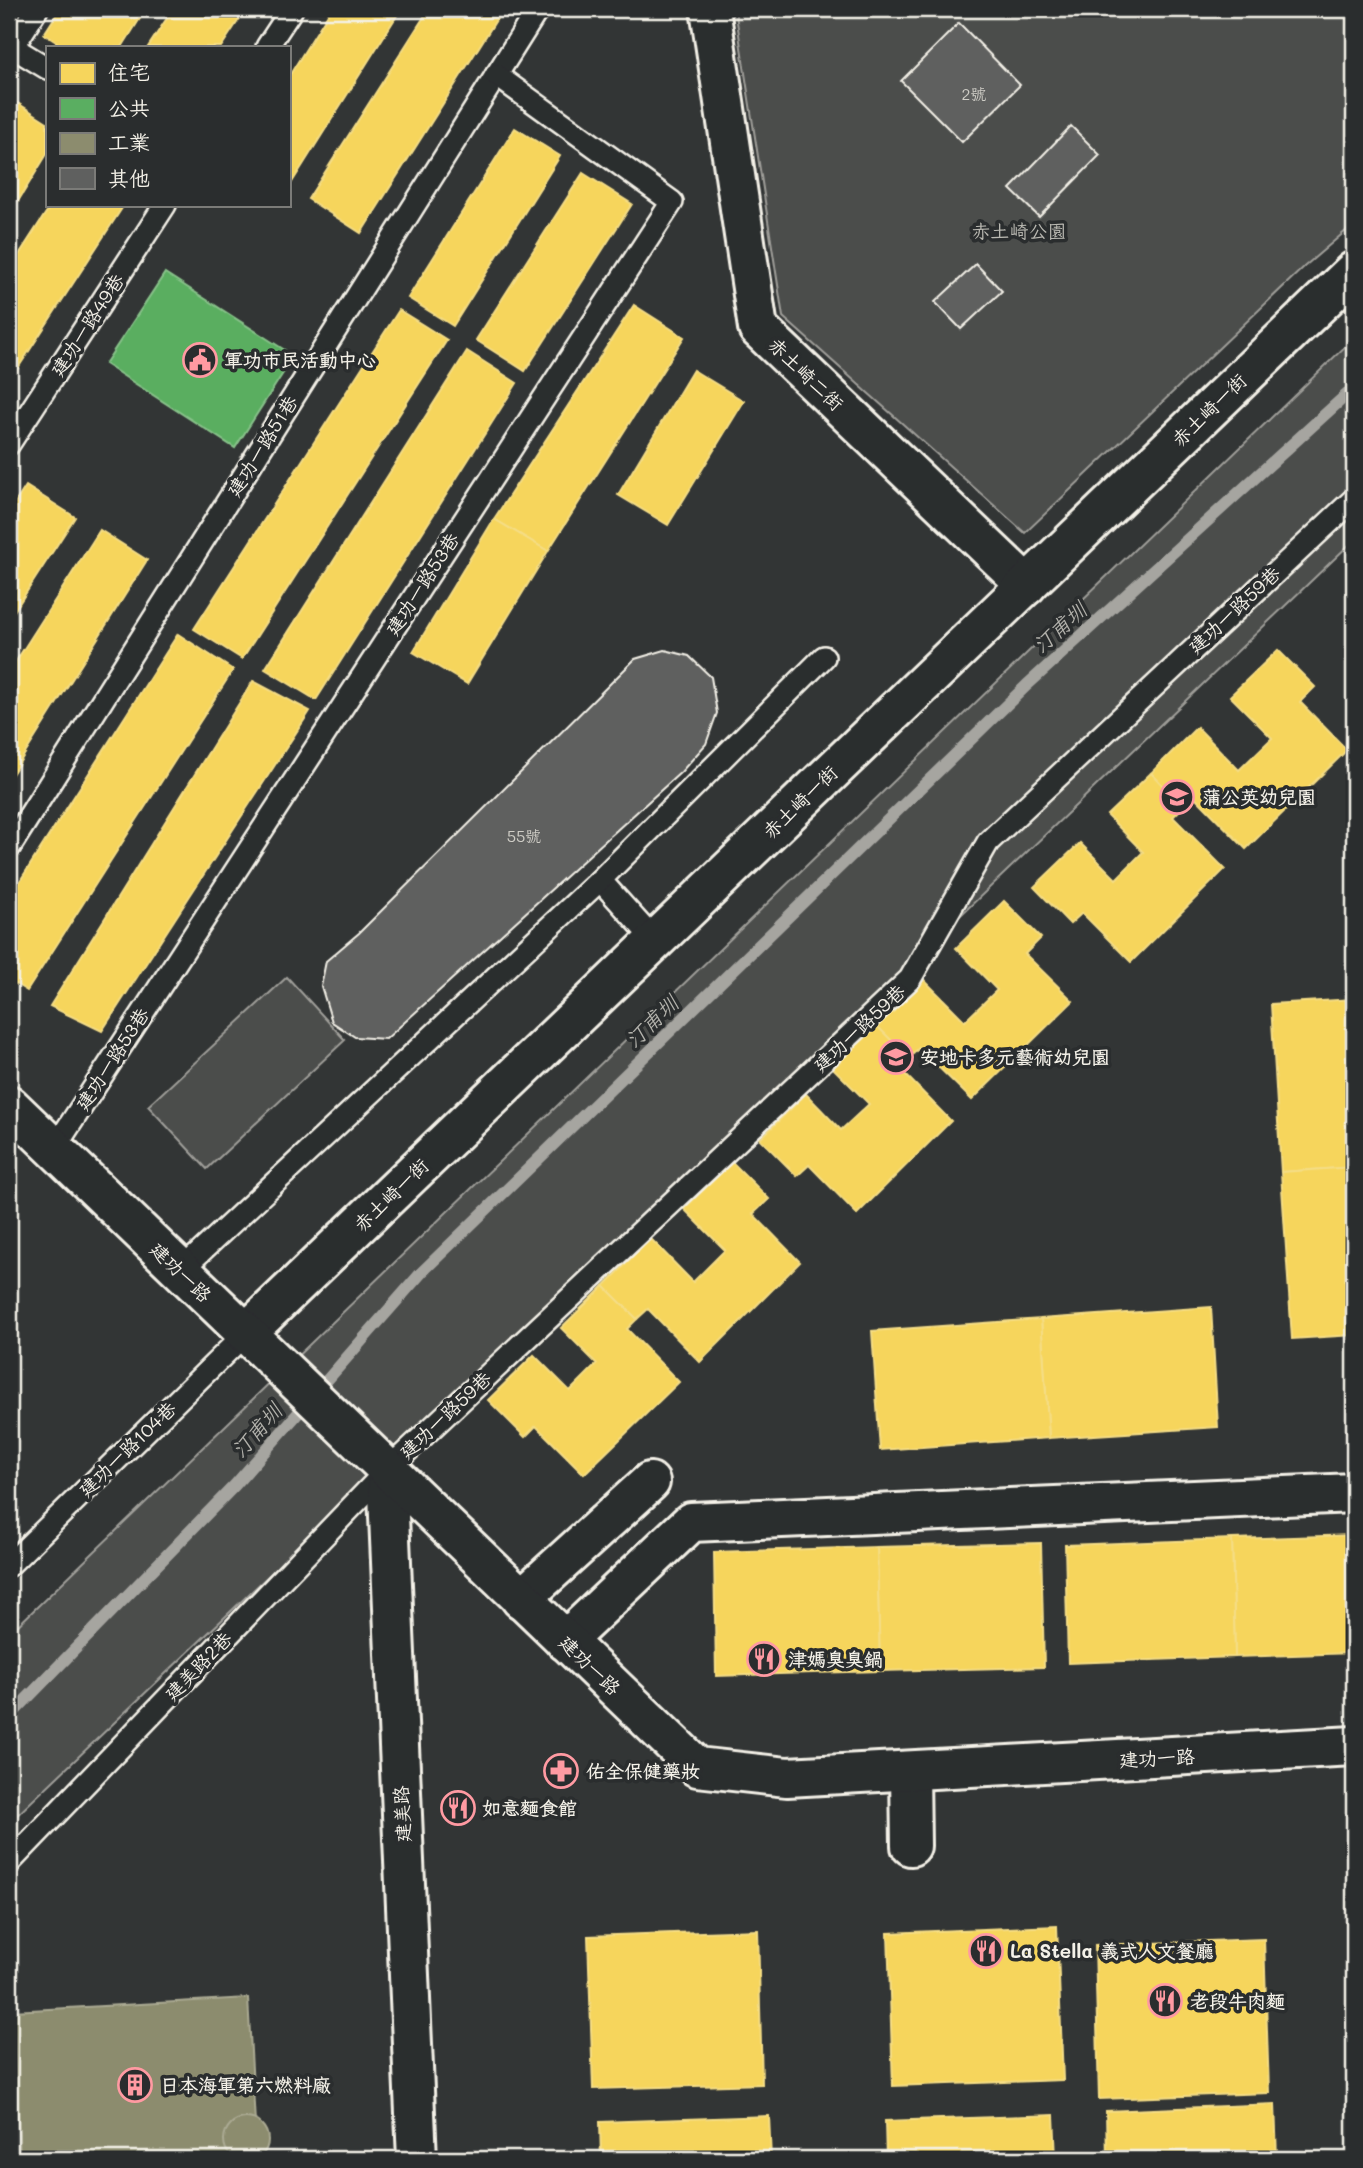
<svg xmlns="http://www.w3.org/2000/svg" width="1363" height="2168" font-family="Mali,'LXGW WenKai TC',sans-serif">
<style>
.green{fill:#4b4d4c;stroke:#a09f9a;stroke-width:2}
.homes{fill:#f6d55c;stroke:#f5dd86;stroke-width:2}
.public{fill:#5aae61;stroke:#88c28a;stroke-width:2}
.industry{fill:#8c8c6e;stroke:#abaa93;stroke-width:2}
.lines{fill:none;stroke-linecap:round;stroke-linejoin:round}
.stream{stroke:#a6a5a0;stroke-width:12}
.building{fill:#5f605f;stroke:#f4f1e8;stroke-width:2}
.service-casing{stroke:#f4f1e8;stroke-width:26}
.minor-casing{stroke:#f4f1e8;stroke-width:44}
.tertiary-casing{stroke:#f4f1e8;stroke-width:44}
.service{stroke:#2a2d2e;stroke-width:21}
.minor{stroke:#2a2d2e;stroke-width:38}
.tertiary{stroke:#2a2d2e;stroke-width:38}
.labels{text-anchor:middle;stroke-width:7;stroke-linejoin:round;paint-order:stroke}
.number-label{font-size:16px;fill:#cfcdc6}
.park-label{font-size:19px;fill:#b9b8b1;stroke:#2a2d2e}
.street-label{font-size:19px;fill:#f4f1e8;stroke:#2a2d2e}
.poi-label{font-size:19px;font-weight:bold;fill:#f4f1e8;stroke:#2a2d2e;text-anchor:start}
.water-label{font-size:21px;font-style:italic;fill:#b3b2ac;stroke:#2a2d2e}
</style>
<rect width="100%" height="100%" fill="#323535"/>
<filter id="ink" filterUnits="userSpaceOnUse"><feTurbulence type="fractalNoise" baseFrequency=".0143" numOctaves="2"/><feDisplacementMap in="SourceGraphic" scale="14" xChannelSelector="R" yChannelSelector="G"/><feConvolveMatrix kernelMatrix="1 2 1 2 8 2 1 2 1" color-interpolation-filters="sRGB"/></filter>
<g filter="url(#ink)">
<!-- green -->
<g class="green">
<polygon points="735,9 1354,9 1354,224 1305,266 1025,533 783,317"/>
<polygon points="1354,338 1354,540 9,1823 9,1634"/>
<polygon points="287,977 345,1040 207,1169 148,1106"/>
</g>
<!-- homes -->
<g class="homes">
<polygon points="60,9 146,9 122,47 64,47 44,34"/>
<polygon points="173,9 246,9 221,47 148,47"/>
<polygon points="331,9 401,9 289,187 289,76"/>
<polygon points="429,9 503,9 361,233 308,199"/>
<polygon points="13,100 47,122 47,154 9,216 9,106"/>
<polygon points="515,128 560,156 453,326 408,298"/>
<polygon points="583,173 632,204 525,371 476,340"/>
<polygon points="51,205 124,205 9,382 9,270"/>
<polygon points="634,305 684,337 548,551 494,519"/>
<polygon points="399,310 447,340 242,659 194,629"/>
<polygon points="467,351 517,383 316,700 265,669"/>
<polygon points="693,370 744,401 668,525 618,495"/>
<polygon points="26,486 75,517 9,619 9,512"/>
<polygon points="494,519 548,551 467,684 413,652"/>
<polygon points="100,530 147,560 9,779 9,672"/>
<polygon points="178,634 233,670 27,991 9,980 9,898"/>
<polygon points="1278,650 1315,687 1300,702 1347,750 1246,849 1194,796 1183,807 1151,773 1197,727 1239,770 1272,738 1230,696"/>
<polygon points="253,681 310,711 102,1031 50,1006"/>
<polygon points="1151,773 1183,807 1173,817 1225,869 1131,962 1082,913 1070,924 1034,887 1080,843 1116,879 1143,852 1107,815"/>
<polygon points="1004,901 1041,938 1025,954 1073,1001 972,1100 919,1048 909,1058 876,1025 923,979 965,1021 997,990 956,948"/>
<polygon points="1354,999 1354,1167 1281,1172 1271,1004"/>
<polygon points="876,1025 909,1058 899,1068 951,1121 857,1214 809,1165 797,1176 760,1139 806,1094 841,1130 869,1104 833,1068"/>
<polygon points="732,1162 769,1199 753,1214 800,1262 700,1362 648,1309 637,1319 604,1286 651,1239 693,1282 725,1250 684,1209"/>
<polygon points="1354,1167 1354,1335 1292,1339 1281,1172"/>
<polygon points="604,1286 637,1319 627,1329 679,1382 584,1474 536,1426 525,1437 488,1400 534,1355 570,1391 597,1364 561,1328"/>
<polygon points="1211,1307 1218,1427 1049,1438 1041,1319"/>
<polygon points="1041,1319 1049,1438 880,1450 872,1331"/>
<polygon points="1354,1535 1354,1653 1235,1657 1232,1539"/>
<polygon points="1232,1539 1235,1657 1068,1663 1065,1545"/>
<polygon points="1041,1543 1044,1667 880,1671 877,1547"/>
<polygon points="877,1547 880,1671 716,1676 714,1552"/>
<polygon points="1057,1926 1063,2080 893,2086 888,1933"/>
<polygon points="758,1930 762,2084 593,2089 588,1936"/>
<polygon points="1264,1939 1269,2093 1099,2099 1095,1945"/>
<polygon points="1275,2104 1277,2159 1107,2159 1106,2111"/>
<polygon points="1054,2115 1056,2159 886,2159 885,2121"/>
<polygon points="769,2116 771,2159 601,2159 600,2122"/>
</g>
<!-- public -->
<polygon class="public" points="165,273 294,356 235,448 105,364"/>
<!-- industry -->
<g class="industry">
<polygon points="248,1998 257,2159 20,2159 13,2011"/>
<circle cx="246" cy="2140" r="22"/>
</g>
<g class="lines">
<!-- stream -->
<polyline class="stream" points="9,1717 235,1485 422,1272 1027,685 1354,388"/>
</g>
<!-- building -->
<g class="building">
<polygon points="959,23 1020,85 962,142 901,81"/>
<polygon points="1071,126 1100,155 1039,217 1010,189"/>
<polygon points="976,264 1002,291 961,329 935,302"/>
<polygon points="665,650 689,656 711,677 717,713 706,744 681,772 386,1039 355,1037 332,1022 321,986 326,961 359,933 635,659"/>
</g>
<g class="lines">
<!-- service casing -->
<g class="service-casing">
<g id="service">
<polyline points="9,45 47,68"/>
<polyline points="267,47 292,9"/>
<polyline points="9,53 37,9"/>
<polyline points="9,444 165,205"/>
<polyline points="9,848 538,9"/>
<polyline points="600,880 655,941"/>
<polyline points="54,1149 672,202 496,75"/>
<polyline points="180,1271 600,880 824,657"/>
<polyline points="9,1565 245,1334"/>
<polyline points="9,1863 387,1470 910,979 988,842 1354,499"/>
</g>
</g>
<!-- minor casing -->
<g class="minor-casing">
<g id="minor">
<polyline points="710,9 758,328 1027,585"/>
<polyline points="245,1334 1354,271"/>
<polyline points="387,1470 417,2159"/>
<polyline points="521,1599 650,1482"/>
<polyline points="565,1641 691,1522 1354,1493"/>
<polyline points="910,1771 911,1846"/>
</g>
</g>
<!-- tertiary casing -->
<g class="tertiary-casing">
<polyline id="tertiary" points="9,1105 697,1767 787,1777 1354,1746"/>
</g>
<!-- service -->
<use href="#service" class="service"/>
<!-- minor -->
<use href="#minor" class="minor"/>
<!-- tertiary -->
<use href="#tertiary" class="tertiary"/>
</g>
</g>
<!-- icons -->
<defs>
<g id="civic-ring" transform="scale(1.75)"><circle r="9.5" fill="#2a2d2e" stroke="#ff9aa2" stroke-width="1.5"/><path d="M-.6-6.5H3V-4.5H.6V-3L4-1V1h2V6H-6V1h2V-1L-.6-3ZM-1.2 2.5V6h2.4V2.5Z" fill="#ff9aa2"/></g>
<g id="school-ring" transform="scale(1.75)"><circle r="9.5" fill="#2a2d2e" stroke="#ff9aa2" stroke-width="1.5"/><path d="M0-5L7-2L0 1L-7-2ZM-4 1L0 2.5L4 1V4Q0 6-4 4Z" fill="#ff9aa2"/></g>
<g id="restaurant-ring" transform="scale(1.75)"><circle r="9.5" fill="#2a2d2e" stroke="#ff9aa2" stroke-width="1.5"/><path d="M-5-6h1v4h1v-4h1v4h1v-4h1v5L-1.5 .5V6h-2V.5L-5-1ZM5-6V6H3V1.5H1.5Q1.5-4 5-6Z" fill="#ff9aa2"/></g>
<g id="pharmacy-ring" transform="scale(1.75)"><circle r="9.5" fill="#2a2d2e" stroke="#ff9aa2" stroke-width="1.5"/><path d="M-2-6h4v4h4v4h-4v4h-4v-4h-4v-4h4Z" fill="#ff9aa2"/></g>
<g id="building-ring" transform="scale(1.75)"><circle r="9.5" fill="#2a2d2e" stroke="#ff9aa2" stroke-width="1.5"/><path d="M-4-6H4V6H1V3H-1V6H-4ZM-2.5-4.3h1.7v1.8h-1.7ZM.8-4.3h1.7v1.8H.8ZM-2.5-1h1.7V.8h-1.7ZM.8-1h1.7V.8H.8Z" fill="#ff9aa2"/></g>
</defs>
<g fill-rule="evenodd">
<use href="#civic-ring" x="200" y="360"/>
<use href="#school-ring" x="1177" y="797"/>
<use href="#school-ring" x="896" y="1057"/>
<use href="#restaurant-ring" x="764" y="1659"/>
<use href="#pharmacy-ring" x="561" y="1771"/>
<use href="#restaurant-ring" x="458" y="1808"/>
<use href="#restaurant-ring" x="986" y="1951"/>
<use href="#restaurant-ring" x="1165" y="2001"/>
<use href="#building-ring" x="135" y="2085"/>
</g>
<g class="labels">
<!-- number labels -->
<g class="number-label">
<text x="974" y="100">2號</text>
<text x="524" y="842">55號</text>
</g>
<!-- park labels -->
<g class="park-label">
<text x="1019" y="238">赤土崎公園</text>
</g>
<!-- street labels -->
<g class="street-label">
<text transform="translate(87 325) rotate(-57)" y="7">建功一路49巷</text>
<text transform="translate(806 374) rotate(44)" y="7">赤土崎二街</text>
<text transform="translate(1209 410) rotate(-44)" y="7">赤土崎一街</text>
<text transform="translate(262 446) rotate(-58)" y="7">建功一路51巷</text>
<text transform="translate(422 584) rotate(-57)" y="7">建功一路53巷</text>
<text transform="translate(1234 610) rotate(-43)" y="7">建功一路59巷</text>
<text transform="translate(800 802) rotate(-44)" y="7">赤土崎一街</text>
<text transform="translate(859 1028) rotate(-43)" y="7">建功一路59巷</text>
<text transform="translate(112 1059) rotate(-57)" y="7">建功一路53巷</text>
<text transform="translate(391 1195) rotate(-44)" y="7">赤土崎一街</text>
<text transform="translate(181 1272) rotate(44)" y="7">建功一路</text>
<text transform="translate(445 1415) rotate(-43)" y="7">建功一路59巷</text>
<text transform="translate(127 1449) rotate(-44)" y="7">建功一路104巷</text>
<text transform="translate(590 1665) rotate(44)" y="7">建功一路</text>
<text transform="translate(198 1666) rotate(-46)" y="7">建美路2巷</text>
<text transform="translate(1157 1758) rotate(-3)" y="7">建功一路</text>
<text transform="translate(402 1814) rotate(-93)" y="7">建美路</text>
</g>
<!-- poi labels -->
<g class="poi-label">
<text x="224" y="367">軍功市民活動中心</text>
<text x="1202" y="804">蒲公英幼兒園</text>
<text x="920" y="1064">安地卡多元藝術幼兒園</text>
<text x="788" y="1666">津媽臭臭鍋</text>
<text x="586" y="1778">佑全保健藥妝</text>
<text x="482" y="1815">如意麵食館</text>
<text x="1010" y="1958">La Stella 義式人文餐廳</text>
<text x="1190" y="2008">老段牛肉麵</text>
<text x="160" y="2092">日本海軍第六燃料廠</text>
</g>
<!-- water labels -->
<g class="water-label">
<text transform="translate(1060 628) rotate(-42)" y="7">汀甫圳</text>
<text transform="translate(652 1022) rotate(-44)" y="7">汀甫圳</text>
<text transform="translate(257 1431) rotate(-49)" y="7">汀甫圳</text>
</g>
</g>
<!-- margin -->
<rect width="1363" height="2168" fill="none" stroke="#2a2d2e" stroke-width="35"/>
<rect x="18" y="18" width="1328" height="2133" fill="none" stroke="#f4f1e8" stroke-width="2.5" filter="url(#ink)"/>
<!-- legend -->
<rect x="46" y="46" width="245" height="161" fill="#2a2d2e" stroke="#7b7b78" stroke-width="2"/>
<rect x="60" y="63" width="35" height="21" fill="#f6d55c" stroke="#7b7b78" stroke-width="2"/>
<text x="108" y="80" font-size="21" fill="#f4f1e8">住宅</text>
<rect x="60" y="98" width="35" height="21" fill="#5aae61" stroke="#7b7b78" stroke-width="2"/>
<text x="108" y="116" font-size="21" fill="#f4f1e8">公共</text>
<rect x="60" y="133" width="35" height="21" fill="#8c8c6e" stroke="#7b7b78" stroke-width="2"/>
<text x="108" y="150" font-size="21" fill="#f4f1e8">工業</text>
<rect x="60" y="168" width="35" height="21" fill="#5f605f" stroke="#7b7b78" stroke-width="2"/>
<text x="108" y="186" font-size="21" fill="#f4f1e8">其他</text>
</svg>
